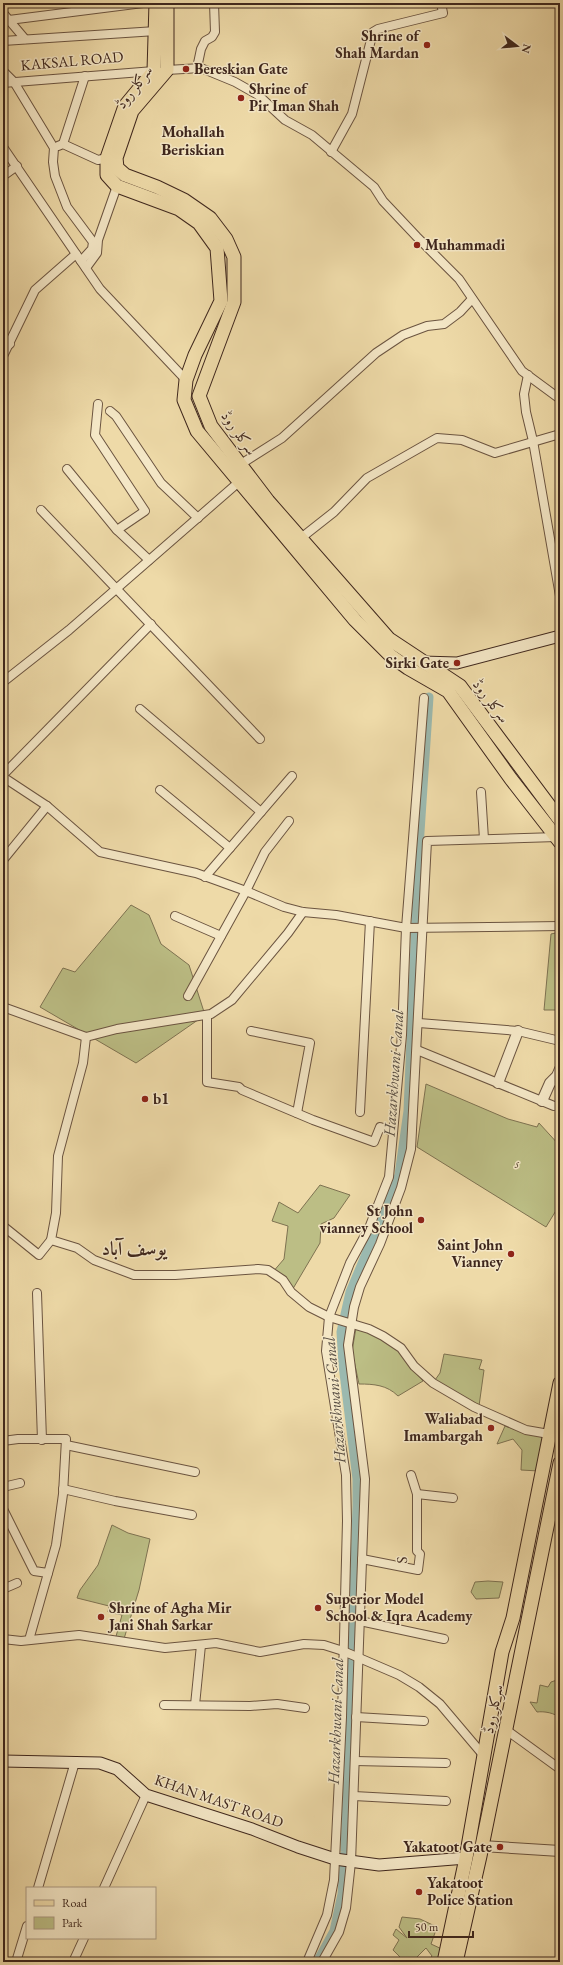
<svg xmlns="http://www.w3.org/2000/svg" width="563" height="1965" font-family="'EB Garamond',Amiri,serif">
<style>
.green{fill:#bcbe85;stroke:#7e7251}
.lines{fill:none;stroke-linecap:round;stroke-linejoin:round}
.canal{stroke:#9bb9af;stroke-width:9}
.minor-casing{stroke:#6b5440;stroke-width:10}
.tertiary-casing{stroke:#6b5440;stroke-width:12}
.secondary-casing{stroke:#3f271d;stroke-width:13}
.primary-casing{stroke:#3f271d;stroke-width:15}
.minor{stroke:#f4e7c6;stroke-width:8}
.tertiary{stroke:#f4e7c6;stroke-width:10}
.secondary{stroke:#f4e7c6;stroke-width:11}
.primary{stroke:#eedaa8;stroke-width:13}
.poi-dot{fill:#8f2418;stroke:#f4e7c6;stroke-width:1.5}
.labels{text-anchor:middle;stroke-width:3;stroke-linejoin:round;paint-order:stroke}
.poi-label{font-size:15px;font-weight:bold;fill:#3f271d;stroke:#f4e7c6;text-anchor:start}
.street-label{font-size:15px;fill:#3f271d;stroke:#f4e7c6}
.park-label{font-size:15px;font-style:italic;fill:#5e4d37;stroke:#f4e7c6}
.neighbourhood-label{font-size:16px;font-weight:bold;fill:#3f271d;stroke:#f4e7c6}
.water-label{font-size:16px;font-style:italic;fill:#564c42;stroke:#f4e7c6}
.district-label{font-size:19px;font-weight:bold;fill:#3f271d;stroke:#f4e7c6}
</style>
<rect width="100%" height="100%" fill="#eedaa8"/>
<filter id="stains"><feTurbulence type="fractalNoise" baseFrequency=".005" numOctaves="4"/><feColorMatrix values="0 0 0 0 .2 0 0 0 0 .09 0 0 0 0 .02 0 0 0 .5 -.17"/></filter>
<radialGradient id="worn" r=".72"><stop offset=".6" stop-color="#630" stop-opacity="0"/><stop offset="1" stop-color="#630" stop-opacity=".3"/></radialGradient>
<!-- green -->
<g class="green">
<polygon points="131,905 149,915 161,944 189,965 205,1015 136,1063 40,1007 63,968 75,972"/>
<polygon points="560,932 560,1010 544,1010 551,934"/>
<polygon points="426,1084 508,1119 537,1127 539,1123 560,1146 560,1204 546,1227 417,1147"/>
<polygon points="320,1185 350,1195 334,1218 321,1224 320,1243 291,1292 272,1273 284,1259 288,1226 272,1221 279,1202 298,1213"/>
<path d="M 356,1328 C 370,1334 390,1339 400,1351 C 408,1361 414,1371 423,1381 L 398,1396 C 387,1385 374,1384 359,1384 L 352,1351 Z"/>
<polygon points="444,1354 482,1360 479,1369 484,1370 479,1406 467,1401 435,1380 440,1373"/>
<polygon points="505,1426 525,1433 546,1438 539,1471 521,1470 522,1450 513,1439 497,1444"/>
<polygon points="112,1525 128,1533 150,1539 139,1590 123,1642 115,1640 122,1615 108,1612 109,1606 77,1598 80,1590 98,1565"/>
<polygon points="488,1581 503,1582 499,1598 476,1599 471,1592 475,1582"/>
<path d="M 560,1679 L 560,1718 C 555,1713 544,1711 537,1712 L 530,1702 L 537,1703 L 540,1685 L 548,1687 L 551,1682 Z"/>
<polygon points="402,1917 420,1919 437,1927 431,1944 444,1950 440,1962 427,1962 432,1956 426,1948 414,1960 415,1962 400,1962 402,1959 393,1950 399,1940 393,1935 396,1929 407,1938 399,1927"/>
</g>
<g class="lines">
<!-- canal -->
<polyline class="canal" points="317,1962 334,1931 342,1894 345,1852 357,1506 357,1479 343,1365 341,1332 350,1292 399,1175 408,1111 419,847 429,697"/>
<!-- minor casing -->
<g class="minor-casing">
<g id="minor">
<polyline points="3,13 25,39"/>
<polyline points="9,20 143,3"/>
<polyline points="3,41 156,31"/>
<polyline points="197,68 201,49 205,41 212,37 215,32 214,3"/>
<polyline points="167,70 201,68 235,82 258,95 285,120 312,135 374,187 383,201 417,237 459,279 522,371 560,399"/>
<polyline points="3,71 14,82 54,148 53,162 55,176 67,207 93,242 92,249 81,261"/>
<polyline points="3,83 154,71"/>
<polyline points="63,144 85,76"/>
<polyline points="58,146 63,144 98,160 107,158"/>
<polyline points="3,147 100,289 186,380"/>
<polyline points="331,152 352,114 373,32 378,29 443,13 441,3"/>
<polyline points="3,176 17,166"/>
<polyline points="86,268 97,253 98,240 117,186"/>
<polyline points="3,338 10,344"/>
<polyline points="3,356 35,290 76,254"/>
<polyline points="528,375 524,394 526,412 533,441 560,596"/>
<polyline points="98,404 95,435 145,511 117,530"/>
<polyline points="110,411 116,416 161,483 198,518"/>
<polyline points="241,464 282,438 376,353 403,335 427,326 444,324 460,312 472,299"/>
<polyline points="67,469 116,529 149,560"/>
<polyline points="41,510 260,739"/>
<polyline points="301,538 334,512 367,478 437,438 462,440 495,453 560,434"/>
<polyline points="3,682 69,630 240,481"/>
<polyline points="140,709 261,812"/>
<polyline points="3,775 151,624"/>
<polyline points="3,777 47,806 100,852 196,873 246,891 284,907 303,912 336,915 406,928 560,926"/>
<polyline points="160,790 230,848"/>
<polyline points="481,792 484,839"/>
<polyline points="3,860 47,806"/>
<polyline points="205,877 292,776"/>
<polyline points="175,916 221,936"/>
<polyline points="188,996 246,891 265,852 289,821"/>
<polyline points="3,1007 86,1037 117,1029 211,1014 232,1000 288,933 303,912"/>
<polyline points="207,1015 207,1082 239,1087 242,1090 313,1120 374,1142 380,1127 393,1131"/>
<polyline points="419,1023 518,1031 560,1041"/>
<polyline points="251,1031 310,1043 297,1113"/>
<polyline points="86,1037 83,1063 58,1156 56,1213 51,1240 77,1248 94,1260 134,1275 175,1275 258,1269 268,1270 283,1280 291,1292 309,1307 329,1317 369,1329 383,1336 401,1348 414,1366 433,1383 474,1407 526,1430 549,1434"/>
<polyline points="417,1050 554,1106"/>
<polyline points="360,1112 370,921"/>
<polyline points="3,1226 39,1255 51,1240"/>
<polyline points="37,1293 42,1440"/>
<polyline points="3,1441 18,1439 66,1439 63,1494 56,1545 29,1640"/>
<polyline points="66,1445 195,1472"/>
<polyline points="3,1487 20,1483"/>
<polyline points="63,1489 115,1501 192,1515"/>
<polyline points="417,1494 453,1498"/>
<polyline points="3,1509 34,1571 48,1573"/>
<polyline points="362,1559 418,1570 420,1554 417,1551 417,1494 411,1475"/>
<polyline points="3,1589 17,1583"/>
<polyline points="360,1621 444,1639"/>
<polyline points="3,1639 21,1641 79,1635 165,1648 216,1643 260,1652 304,1644 324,1645 343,1651 399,1675 419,1687 440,1704 484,1756"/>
<polyline points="164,1705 250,1706 277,1704 305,1708"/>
<polyline points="195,1705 201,1645"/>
<polyline points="356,1717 424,1721"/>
<polyline points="505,1729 560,1769"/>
<polyline points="355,1761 446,1763"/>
<polyline points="354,1796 446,1801"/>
<polyline points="38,1888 75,1762"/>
<polyline points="104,1888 146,1795"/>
<polyline points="16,1962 27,1926"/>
<polyline points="73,1962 84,1938"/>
<polyline points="307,1962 327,1915 334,1880 342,1717 347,1521 346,1475 326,1351 329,1317 350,1263 369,1228 389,1177 402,1035 406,928 424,698"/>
<polyline points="322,1962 339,1932 346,1908 351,1862 365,1479 348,1345 354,1307 360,1287 380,1244 401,1188 411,1149 427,841 557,837"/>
</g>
</g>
<!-- tertiary casing -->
<g class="tertiary-casing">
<g id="tertiary">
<polyline points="498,1083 518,1031"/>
<polyline points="542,1101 550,1083 557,1076 560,1069"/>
<polyline points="482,1846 560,1851"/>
</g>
</g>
<!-- secondary casing -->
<g class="secondary-casing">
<g id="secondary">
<polyline points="422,662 457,663 560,636"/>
<polyline points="3,1761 100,1763 117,1769 146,1795 252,1829 298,1847 335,1859 379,1865 466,1858"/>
</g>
</g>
<!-- primary casing -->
<g class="primary-casing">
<g id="primary">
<polyline points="156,3 154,71 125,106 107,158 107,175 117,186 179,209 199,223 217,248 221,301 195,355 186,380 184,400 197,431 355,620 391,656 408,668 448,691 511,779 560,842"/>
<polyline points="167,3 167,70 132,111 116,158 117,168 125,175 157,187 184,200 210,218 226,239 234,257 234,302 199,396 211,426 268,501 389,639 460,686 560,820"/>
<polyline points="444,1962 466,1858 502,1652 513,1618 560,1383"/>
<polyline points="456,1962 480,1856 560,1463"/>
</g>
</g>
<!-- minor -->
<use href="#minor" class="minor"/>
<!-- tertiary -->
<use href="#tertiary" class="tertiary"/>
<!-- secondary -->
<use href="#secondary" class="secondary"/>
<!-- primary -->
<use href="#primary" class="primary"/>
</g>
<!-- markers -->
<g class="poi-dot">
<circle cx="427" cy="45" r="4"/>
<circle cx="186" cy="69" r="4"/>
<circle cx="241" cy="98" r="4"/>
<circle cx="417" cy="245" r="4"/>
<circle cx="457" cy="663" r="4"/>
<circle cx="145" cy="1099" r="4"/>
<circle cx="421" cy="1220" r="4"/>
<circle cx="511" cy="1254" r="4"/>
<circle cx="491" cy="1428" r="4"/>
<circle cx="318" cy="1608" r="4"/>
<circle cx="101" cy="1617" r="4"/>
<circle cx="500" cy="1847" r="4"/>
<circle cx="419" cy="1892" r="4"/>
</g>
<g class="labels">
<!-- poi labels -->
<g class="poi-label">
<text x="419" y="41" text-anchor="end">Shrine of<tspan x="419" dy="17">Shah Mardan</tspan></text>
<text x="194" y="74">Bereskian Gate</text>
<text x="249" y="94">Shrine of<tspan x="249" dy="17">Pir Iman Shah</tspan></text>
<text x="425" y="250">Muhammadi</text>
<text x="449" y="668" text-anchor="end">Sirki Gate</text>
<text x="153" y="1104">b1</text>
<text x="413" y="1216" text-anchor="end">St John<tspan x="413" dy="17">vianney School</tspan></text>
<text x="503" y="1250" text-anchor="end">Saint John<tspan x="503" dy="17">Vianney</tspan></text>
<text x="483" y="1424" text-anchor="end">Waliabad<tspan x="483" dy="17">Imambargah</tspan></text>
<text x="326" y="1604">Superior Model<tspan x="326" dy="17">School &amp; Iqra Academy</tspan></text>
<text x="109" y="1613">Shrine of Agha Mir<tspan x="109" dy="17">Jani Shah Sarkar</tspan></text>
<text x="492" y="1852" text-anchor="end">Yakatoot Gate</text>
<text x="427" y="1888">Yakatoot<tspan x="427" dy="17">Police Station</tspan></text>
</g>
<!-- street labels -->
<g class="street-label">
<text transform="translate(72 61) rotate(-5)" y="5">KAKSAL ROAD</text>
<text transform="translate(134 87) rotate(-53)" y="5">سرکلر روڈ</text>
<text transform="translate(239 433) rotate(55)" y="5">سرکلر روڈ</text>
<text transform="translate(491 701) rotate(53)" y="5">سرکلر روڈ</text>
<text transform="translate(402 1560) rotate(-91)" y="5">S</text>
<text transform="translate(493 1709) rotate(-78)" y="5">سرکلر روڈ</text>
<text transform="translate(219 1801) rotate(19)" y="5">KHAN MAST ROAD</text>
</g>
<!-- park labels -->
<g class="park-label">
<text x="517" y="1168">s</text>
</g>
<!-- neighbourhood labels -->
<g class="neighbourhood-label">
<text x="193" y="137">Mohallah<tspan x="193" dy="18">Beriskian</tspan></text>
</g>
<!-- water labels -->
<g class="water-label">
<text transform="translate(393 1073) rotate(-86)" y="6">Hazarkhwani Canal</text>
<text transform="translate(334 1400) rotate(-95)" y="6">Hazarkhwani Canal</text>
<text transform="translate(335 1721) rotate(-88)" y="6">Hazarkhwani Canal</text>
</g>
<!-- district labels -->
<g class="district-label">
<text x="134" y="1255">یوسف آباد</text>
</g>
</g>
<!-- margin -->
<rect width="563" height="1965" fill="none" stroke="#eedaa8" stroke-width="16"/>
<rect x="4" y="4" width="555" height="1957" fill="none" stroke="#3f271d" stroke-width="2"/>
<rect x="8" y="8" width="547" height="1949" fill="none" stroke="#3f271d"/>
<!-- legend -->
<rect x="26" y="1887" width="130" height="52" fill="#f4e7c6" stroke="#ac9a82"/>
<rect x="34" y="1900" width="20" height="6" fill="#eedaa8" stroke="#ac9a82"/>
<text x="62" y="1907" font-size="12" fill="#3f271d">Road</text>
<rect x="34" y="1917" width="20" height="12" fill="#bcbe85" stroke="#ac9a82"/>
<text x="62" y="1927" font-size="12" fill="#3f271d">Park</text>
<!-- north arrow -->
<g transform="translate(517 46) rotate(106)" stroke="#f4e7c6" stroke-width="3" paint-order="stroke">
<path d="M0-3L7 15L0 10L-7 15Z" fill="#3f271d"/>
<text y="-6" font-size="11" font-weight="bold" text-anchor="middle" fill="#3f271d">N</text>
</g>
<!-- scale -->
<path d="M409 1931v6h64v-6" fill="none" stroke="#3f271d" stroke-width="2"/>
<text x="415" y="1931" font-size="12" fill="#3f271d" stroke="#f4e7c6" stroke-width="3" paint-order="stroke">50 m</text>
<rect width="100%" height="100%" filter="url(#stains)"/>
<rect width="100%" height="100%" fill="url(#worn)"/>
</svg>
